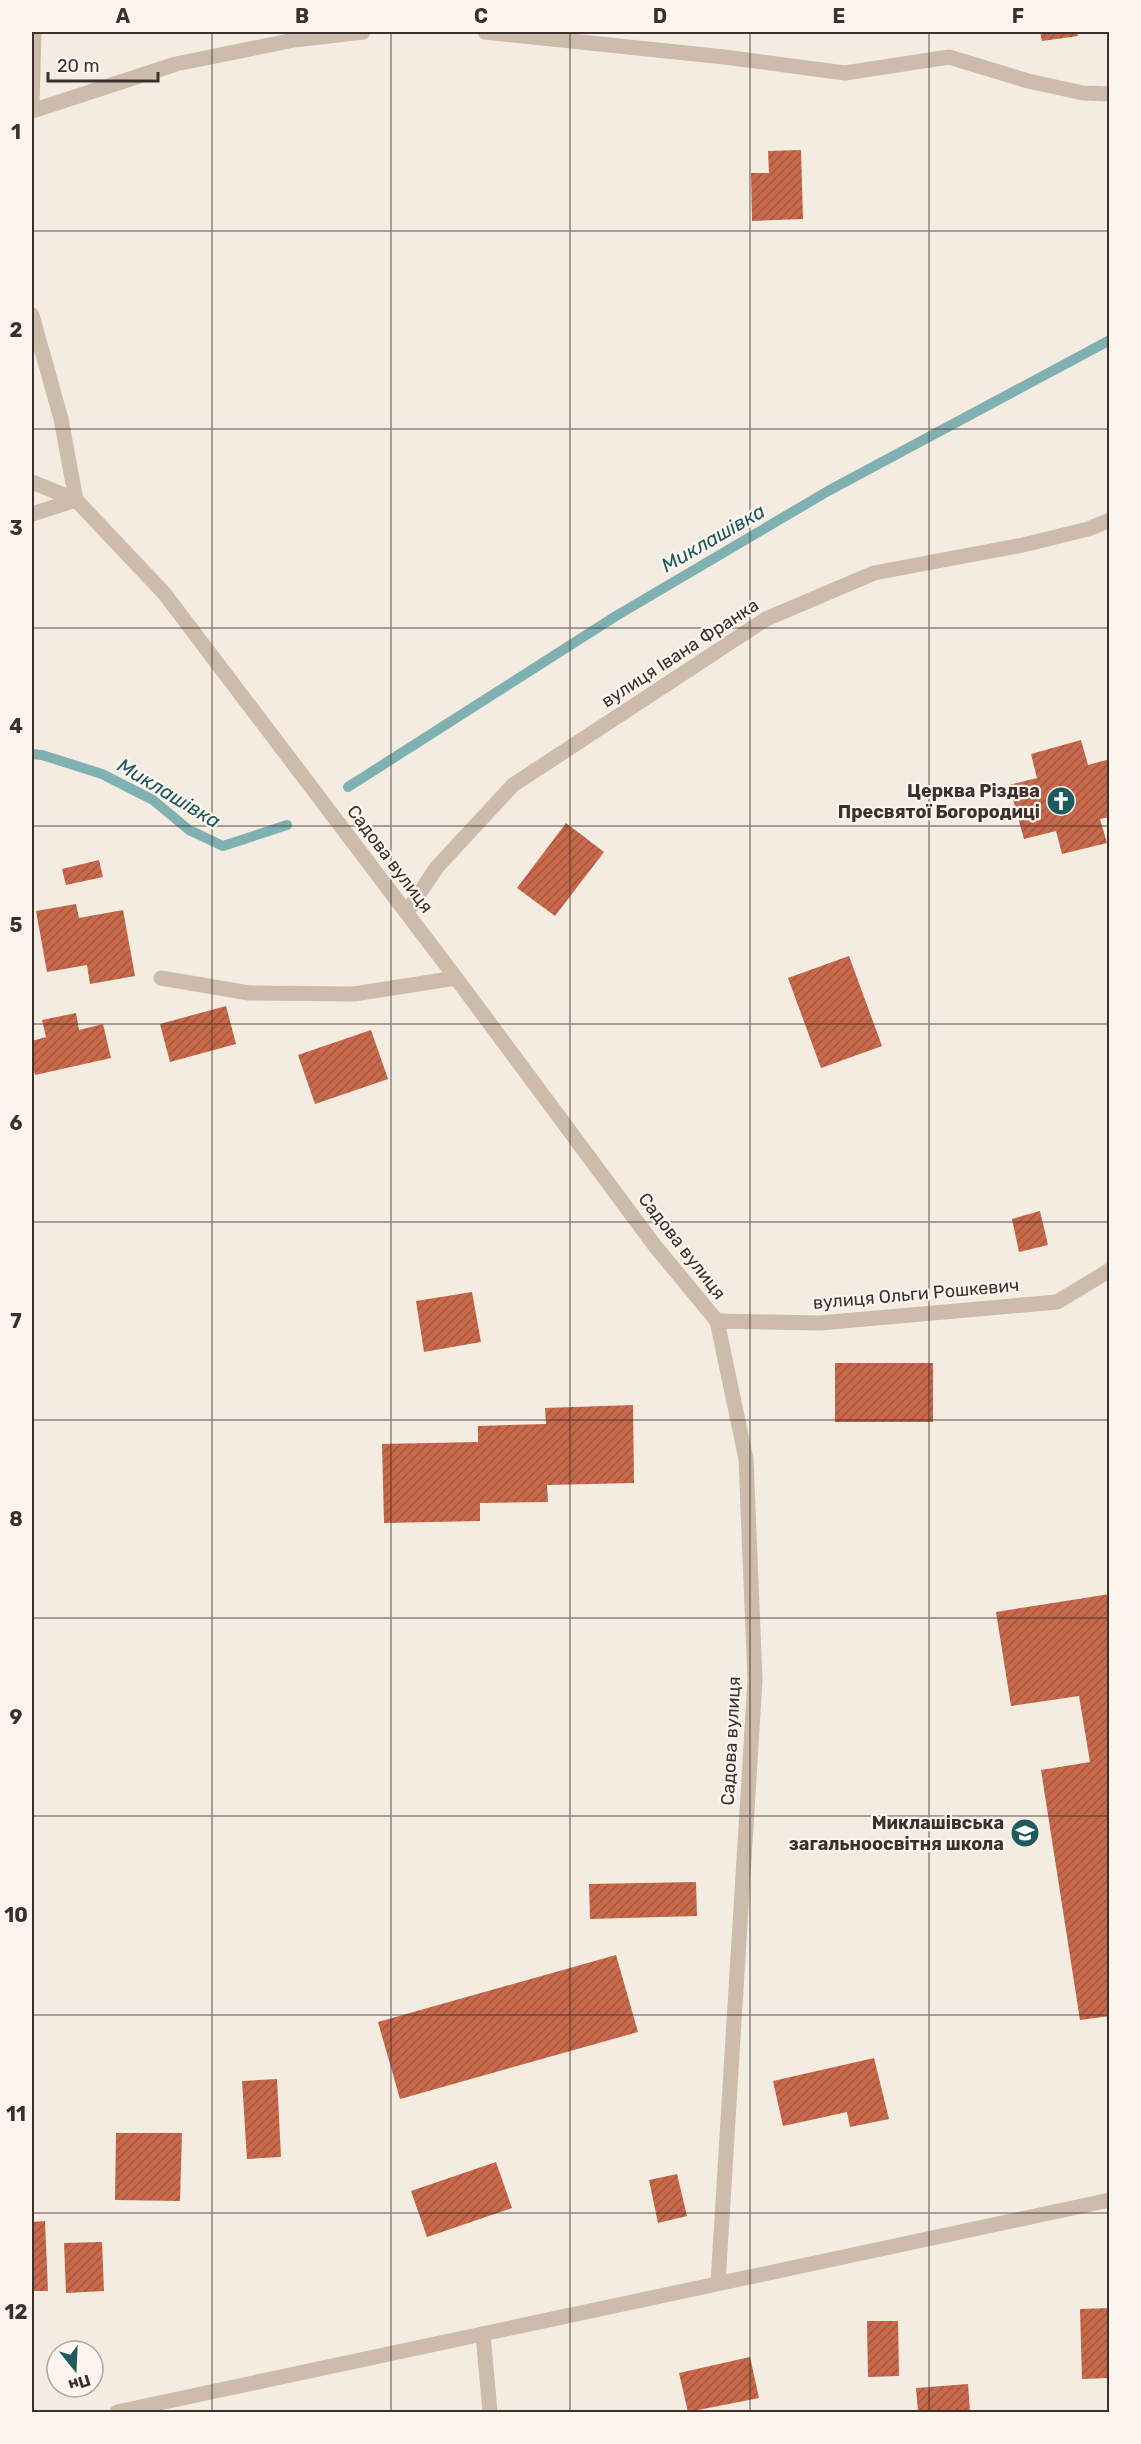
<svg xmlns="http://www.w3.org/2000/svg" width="1141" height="2444" font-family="Rubik,sans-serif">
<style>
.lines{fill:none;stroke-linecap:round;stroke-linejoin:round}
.stream{stroke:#7fb0b2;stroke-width:10}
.building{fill:url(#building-hatch)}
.service{stroke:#cdbbac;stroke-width:15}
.minor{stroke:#cdbbac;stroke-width:15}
.tertiary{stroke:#cdbbac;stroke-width:15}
.grid{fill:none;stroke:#3b302b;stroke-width:1.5;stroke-opacity:0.55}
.labels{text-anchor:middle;stroke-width:4.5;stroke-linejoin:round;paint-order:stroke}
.street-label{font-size:18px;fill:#3b302b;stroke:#fbf5ee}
.poi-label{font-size:18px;font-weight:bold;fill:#3b302b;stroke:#fbf5ee;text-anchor:end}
.water-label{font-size:20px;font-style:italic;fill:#1f5a5e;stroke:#fbf5ee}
.neatline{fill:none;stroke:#3b302b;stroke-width:2}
.grid-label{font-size:20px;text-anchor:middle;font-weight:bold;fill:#3b302b}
</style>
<defs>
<pattern id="building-hatch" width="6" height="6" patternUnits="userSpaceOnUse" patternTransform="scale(1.5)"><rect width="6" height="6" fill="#c8694b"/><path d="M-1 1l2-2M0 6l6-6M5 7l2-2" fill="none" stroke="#a4573f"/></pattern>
</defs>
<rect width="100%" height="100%" fill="#f4ebe1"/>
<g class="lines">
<!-- stream -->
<g class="stream">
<polyline points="32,754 42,755 102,774 153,800 189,830 223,846 287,825"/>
<polyline points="348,787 616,616 828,491 1110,340"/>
</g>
</g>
<!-- building -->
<g class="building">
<polygon points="1040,32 1077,32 1078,36 1042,41"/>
<polygon points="801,150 803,219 752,221 751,173 769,173 768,151"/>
<polygon points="1081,740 1088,765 1110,759 1110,817 1100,819 1107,843 1062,854 1056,831 1024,839 1009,785 1037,778 1031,754"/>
<polygon points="566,823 604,852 555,916 517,888"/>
<polygon points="99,860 103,877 66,885 62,869"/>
<polygon points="76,904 79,918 123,910 135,976 90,984 87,965 47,972 36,911"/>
<polygon points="849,956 882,1046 821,1068 788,978"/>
<polygon points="226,1006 236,1044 170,1062 160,1024"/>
<polygon points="76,1013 79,1030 103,1024 111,1058 35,1075 32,1061 32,1041 46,1037 42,1020"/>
<polygon points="371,1030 388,1079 315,1104 298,1055"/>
<polygon points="1040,1211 1048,1245 1019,1252 1012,1219"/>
<polygon points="472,1292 481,1342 424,1352 416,1301"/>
<rect x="835" y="1363" width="98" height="59"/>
<polygon points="633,1405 634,1483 547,1485 548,1502 480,1503 480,1521 384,1523 382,1444 478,1442 478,1426 546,1424 545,1408"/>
<polygon points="1110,1594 1110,2016 1080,2020 1041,1770 1090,1762 1079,1696 1011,1706 996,1612"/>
<polygon points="696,1882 697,1916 590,1919 589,1884"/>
<polygon points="616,1955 638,2032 400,2099 378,2022"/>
<polygon points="874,2058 889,2119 850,2127 847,2112 783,2126 773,2081"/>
<polygon points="277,2079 281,2157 247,2159 242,2081"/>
<polygon points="116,2133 182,2133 180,2201 115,2200"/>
<polygon points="496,2162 512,2208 427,2237 411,2191"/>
<polygon points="677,2174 687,2216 658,2223 649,2180"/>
<polygon points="45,2221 48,2291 32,2291 32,2222"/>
<polygon points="102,2242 104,2291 66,2293 64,2243"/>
<polygon points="1110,2308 1110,2378 1082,2379 1080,2309"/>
<polygon points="867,2321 898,2321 899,2376 868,2377"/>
<polygon points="750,2357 759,2398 688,2412 679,2373"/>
<polygon points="968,2384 970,2412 918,2412 916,2388"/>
</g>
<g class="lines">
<!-- service -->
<polyline class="service" points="161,978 249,993 354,994 456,978"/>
<!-- minor -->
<g class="minor">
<polyline points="485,32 724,57 845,73 949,57 1028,81 1083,93 1110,94"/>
<polyline points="32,105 34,32"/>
<polyline points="32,111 176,64 294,40 363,32"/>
<polyline points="32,315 61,419 76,500 32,514"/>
<polyline points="32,482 76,500 164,593 456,978 655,1246 717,1321 746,1459 755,1680 718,2283"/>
<polyline points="407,912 437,867 513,785 766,619 874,573 1023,545 1088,529 1110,520"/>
<polyline points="717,1321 820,1323 1057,1302 1110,1270"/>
<polyline points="483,2334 490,2412"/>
</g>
<!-- tertiary -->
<polyline class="tertiary" points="117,2412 1110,2200"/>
</g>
<!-- grid -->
<path class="grid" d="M 212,32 L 212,2412M 391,32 L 391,2412M 570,32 L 570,2412M 750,32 L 750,2412M 929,32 L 929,2412M 32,231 L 1110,231M 32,429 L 1110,429M 32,628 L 1110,628M 32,826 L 1110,826M 32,1024 L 1110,1024M 32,1222 L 1110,1222M 32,1420 L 1110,1420M 32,1618 L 1110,1618M 32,1816 L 1110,1816M 32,2015 L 1110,2015M 32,2213 L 1110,2213"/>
<!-- icons -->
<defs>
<g id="church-disc" transform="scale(1.5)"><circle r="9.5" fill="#1f5a5e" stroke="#fbf5ee"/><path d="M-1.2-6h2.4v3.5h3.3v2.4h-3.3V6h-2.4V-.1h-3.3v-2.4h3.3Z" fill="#fff"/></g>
<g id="school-disc" transform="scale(1.5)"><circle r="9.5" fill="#1f5a5e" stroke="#fbf5ee"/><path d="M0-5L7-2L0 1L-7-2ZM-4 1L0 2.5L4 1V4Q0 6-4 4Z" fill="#fff"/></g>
</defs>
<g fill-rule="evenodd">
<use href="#church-disc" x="1061" y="801"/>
<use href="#school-disc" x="1025" y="1833"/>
</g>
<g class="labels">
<!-- street labels -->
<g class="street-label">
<text transform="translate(680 653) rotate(-33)" y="6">вулиця Івана Франка</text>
<text transform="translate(390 859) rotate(53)" y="6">Садова вулиця</text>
<text transform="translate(682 1246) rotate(52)" y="6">Садова вулиця</text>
<text transform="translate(916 1294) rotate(-5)" y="6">вулиця Ольги Рошкевич</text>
<text transform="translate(731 1741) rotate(-87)" y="6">Садова вулиця</text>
</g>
<!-- poi labels -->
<g class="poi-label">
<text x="1040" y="797">Церква Різдва<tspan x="1040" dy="21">Пресвятої Богородиці</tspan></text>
<text x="1004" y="1829">Миклашівська<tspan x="1004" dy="21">загальноосвітня школа</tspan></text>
</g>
<!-- water labels -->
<g class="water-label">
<text transform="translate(713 538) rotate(-30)" y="7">Миклашівка</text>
<text transform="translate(169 793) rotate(31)" y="7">Миклашівка</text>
</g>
</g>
<!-- border -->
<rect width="1141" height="2444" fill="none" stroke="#fbf5ee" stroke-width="66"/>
<!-- north arrow -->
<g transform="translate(75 2369) rotate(162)"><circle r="28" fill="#fbf5ee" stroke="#aea6a0" stroke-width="1.5"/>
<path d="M0-4.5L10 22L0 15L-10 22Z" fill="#1f5a5e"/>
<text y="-9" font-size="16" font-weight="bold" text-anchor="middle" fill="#3b302b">Пн</text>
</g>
<!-- scale -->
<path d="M48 72v9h110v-9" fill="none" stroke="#3b302b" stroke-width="3"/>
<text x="57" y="72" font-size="18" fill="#3b302b" stroke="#fbf5ee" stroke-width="4.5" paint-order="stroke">20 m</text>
<rect x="33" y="33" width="1075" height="2378" class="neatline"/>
<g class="grid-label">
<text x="123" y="23">A</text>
<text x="302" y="23">B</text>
<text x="481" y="23">C</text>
<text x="660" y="23">D</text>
<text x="839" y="23">E</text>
<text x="1018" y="23">F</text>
<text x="16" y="139">1</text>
<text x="16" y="337">2</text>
<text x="16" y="535">3</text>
<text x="16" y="733">4</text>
<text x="16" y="932">5</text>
<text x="16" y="1130">6</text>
<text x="16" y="1328">7</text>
<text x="16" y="1526">8</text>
<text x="16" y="1724">9</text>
<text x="16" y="1922">10</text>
<text x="16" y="2121">11</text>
<text x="16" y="2319">12</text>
</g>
</svg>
